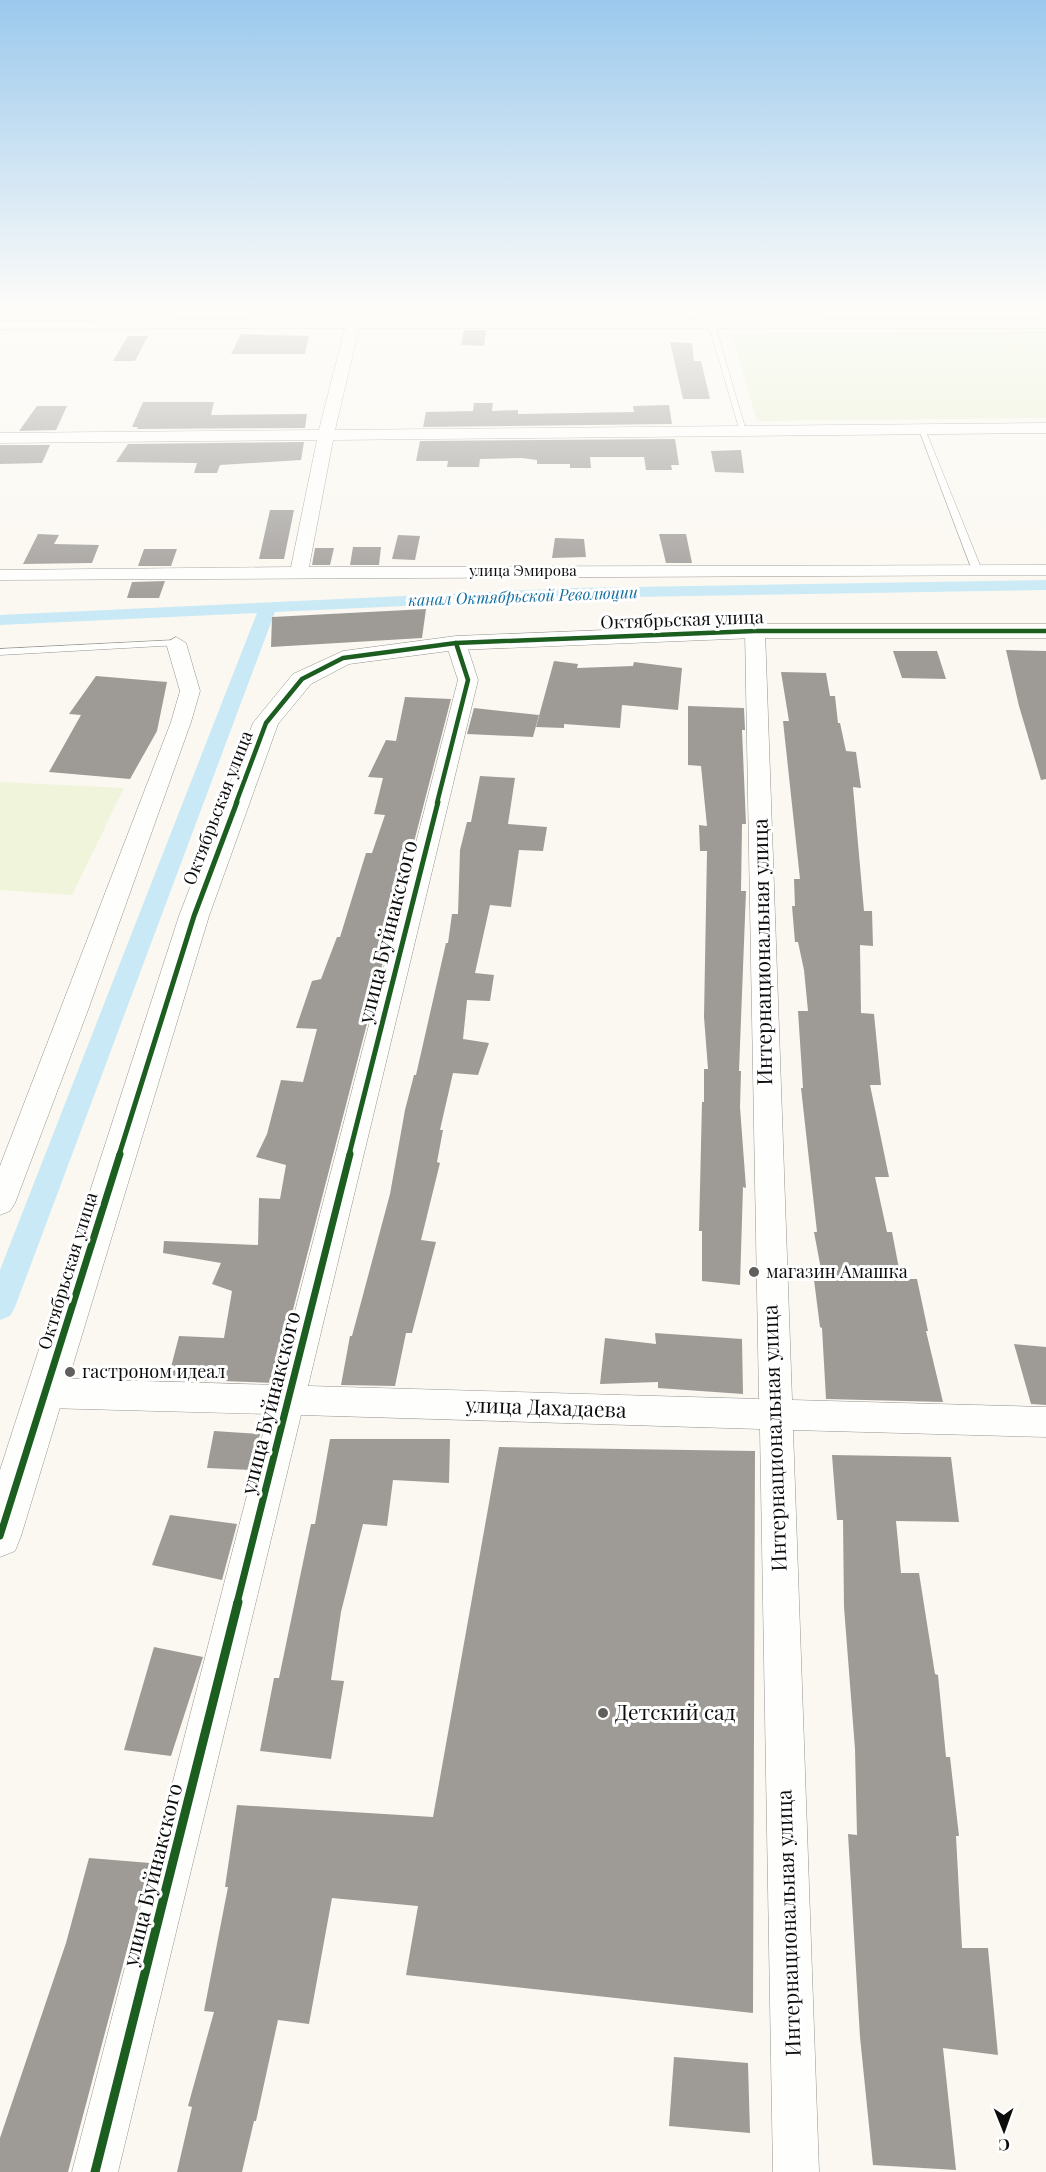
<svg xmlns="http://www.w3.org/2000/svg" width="1046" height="2172" font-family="'Playfair Display',serif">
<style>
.green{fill:#e7f0d1}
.pitch{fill:#eff4db}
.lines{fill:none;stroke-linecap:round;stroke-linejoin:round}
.canal{fill:#c8e9f5;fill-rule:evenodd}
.building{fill:#9e9b97}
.service-casing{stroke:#949390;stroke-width:1}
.minor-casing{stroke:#949390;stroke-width:1}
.tertiary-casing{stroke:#949390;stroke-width:1}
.service{fill:#fefefd;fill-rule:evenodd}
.minor{fill:#fefefd;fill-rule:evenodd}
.tertiary{fill:#fefefd;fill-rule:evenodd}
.cycleway-far3-casing{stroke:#fff;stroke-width:8}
.cycleway-far2-casing{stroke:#fff;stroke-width:9}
.cycleway-far1-casing{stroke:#fff;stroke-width:10}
.cycleway-casing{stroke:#fff;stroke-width:13}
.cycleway-far3{stroke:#1b5e20;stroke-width:4.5}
.cycleway-far2{stroke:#1b5e20;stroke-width:5}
.cycleway-far1{stroke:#1b5e20;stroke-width:7}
.cycleway{stroke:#1b5e20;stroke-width:9}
.poi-dot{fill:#605f5d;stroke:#fff;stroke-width:2}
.labels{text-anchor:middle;stroke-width:6;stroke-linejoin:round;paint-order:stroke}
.far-street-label{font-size:15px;fill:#0d0d0d;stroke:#fff}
.far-water-label{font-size:16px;font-style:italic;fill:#1570a0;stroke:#fff}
.street-label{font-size:18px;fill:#0d0d0d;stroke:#fff}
.poi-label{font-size:18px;fill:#0d0d0d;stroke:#fff;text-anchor:start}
.near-street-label{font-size:21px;fill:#0d0d0d;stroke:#fff}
.near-poi-label{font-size:21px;fill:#0d0d0d;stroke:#fff;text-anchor:start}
</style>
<rect width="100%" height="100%" fill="#fbf8f1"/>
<!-- green -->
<polygon class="green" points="1046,331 1046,418 757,421 731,334"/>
<!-- pitch -->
<polygon class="pitch" points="0,782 124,788 72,895 0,890"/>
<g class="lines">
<!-- canal -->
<polygon class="canal" points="1046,580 1046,590 572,598 275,612 15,1307 10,1316 0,1320 0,1270 257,613 0,625 0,615 572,588"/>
</g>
<!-- building -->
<g class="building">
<polygon points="464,330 486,330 484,346 461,345"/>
<polygon points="241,334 309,336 305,354 231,354"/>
<polygon points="128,336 148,336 135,361 113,361"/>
<polygon points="670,342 692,343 694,361 701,361 710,399 683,399"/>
<polygon points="143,402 214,402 211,415 307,414 305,428 137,429 138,427 132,427"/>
<polygon points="474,403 493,403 492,411 518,410 518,414 634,412 633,406 669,405 672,424 423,427 426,412 473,411"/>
<polygon points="37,406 67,406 56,430 19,431"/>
<polygon points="675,439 679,465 671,465 672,470 646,470 644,457 590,457 591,468 570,468 570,464 537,464 537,460 522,458 480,459 479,467 447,467 448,461 416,461 420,441"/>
<polygon points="304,442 301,460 220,465 217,473 194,473 197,463 116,462 128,444"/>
<polygon points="0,445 50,445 42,463 0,464"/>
<polygon points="741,450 744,473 715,472 711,451"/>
<polygon points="270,510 294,510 284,559 259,559"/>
<polygon points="38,534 59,535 54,544 99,545 92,563 23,564"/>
<polygon points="659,534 686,534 692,563 666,563"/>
<polygon points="398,535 420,536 415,560 392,559"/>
<polygon points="555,538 584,539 586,557 552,558"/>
<polygon points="353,547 381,547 379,565 350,565"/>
<polygon points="315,548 334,548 330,565 312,565"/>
<polygon points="144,549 177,549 171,566 138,566"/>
<polygon points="165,581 159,598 127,598 132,582"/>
<polygon points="426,609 422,638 271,647 272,617"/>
<polygon points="1006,650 1046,651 1046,779 1041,780 1019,706"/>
<polygon points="893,651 937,651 946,679 902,678"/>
<polygon points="554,661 578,664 577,668 633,666 634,662 682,668 678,710 622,705 620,728 564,724 564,728 536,727"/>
<polygon points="781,672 826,673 830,696 835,696 838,723 840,723 846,751 856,752 861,788 853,787 864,911 872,911 873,946 860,945 861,1013 874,1014 881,1085 870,1085 889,1177 875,1177 887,1232 892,1232 901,1279 917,1279 928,1331 926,1331 943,1402 826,1399 822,1328 820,1327 814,1280 823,1280 814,1232 817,1232 801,1088 803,1088 798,1011 808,1011 804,970 798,942 795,942 792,906 795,906 794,879 800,879 783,721 789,721"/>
<polygon points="96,676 167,682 157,731 130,779 49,772 81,715 69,714"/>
<polygon points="405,697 451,699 274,1383 168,1379 179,1336 224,1338 232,1291 212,1284 221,1263 163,1253 164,1241 258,1245 259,1198 280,1199 286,1165 256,1157 267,1134 281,1080 303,1082 317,1029 296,1028 312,981 321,979 337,937 340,937 366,853 372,853 385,815 374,814 383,778 368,777 386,740 396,741"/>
<polygon points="688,706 744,708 745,730 742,730 746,824 742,824 741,891 746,891 739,1071 741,1071 740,1107 746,1188 743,1187 740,1285 702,1281 702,1231 699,1231 702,1102 704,1102 704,1069 708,1069 704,1017 707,851 700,851 699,825 707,826 701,766 688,765"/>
<polygon points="474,708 539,715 533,737 467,734"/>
<polygon points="480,776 515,778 508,824 547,827 543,851 519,850 511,907 490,905 475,973 494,975 490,1001 467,1000 463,1039 489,1043 478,1075 453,1073 440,1130 443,1130 437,1162 440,1163 421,1240 436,1242 412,1333 406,1333 395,1386 341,1385 350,1336 352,1336 390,1194 405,1110 414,1075 416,1075 446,943 448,943 452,914 458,914 460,850 467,822 471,822"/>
<polygon points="655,1333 742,1339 743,1394 658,1388 658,1382 600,1384 605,1338 656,1344"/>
<polygon points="1014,1344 1046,1347 1046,1405 1031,1404"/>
<polygon points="214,1431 260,1434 251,1470 207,1468"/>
<polygon points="330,1439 450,1439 449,1483 393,1480 387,1526 363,1524 341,1612 331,1680 344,1681 331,1759 260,1751 274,1678 279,1678 311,1524 315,1524"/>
<polygon points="499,1447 755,1451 753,2013 406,1975 418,1906 332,1898 309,2024 278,2020 256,2121 254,2121 242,2172 177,2172 192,2107 188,2106 214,2012 204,2011 228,1887 225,1887 237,1805 433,1817"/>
<polygon points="832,1455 951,1457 959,1522 896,1521 901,1573 919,1573 935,1674 938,1675 946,1757 950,1757 959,1836 956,1836 962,1948 988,1948 998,2055 943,2048 956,2170 873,2165 860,2037 848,1834 857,1835 855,1749 844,1607 843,1520 837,1520"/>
<polygon points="170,1515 237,1524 222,1580 152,1565"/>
<polygon points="154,1647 203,1657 171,1756 124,1750"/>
<polygon points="89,1858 150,1863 68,2172 0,2172 0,2138 66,1943"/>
<polygon points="674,2057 748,2063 750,2133 669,2126"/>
</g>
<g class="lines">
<!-- service casing -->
<g class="service-casing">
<g id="service">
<polygon points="711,320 714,322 747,434 740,432 708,322"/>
<polygon points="918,427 925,429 982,570 980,572 972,570"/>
<polygon points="176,640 181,643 179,645 0,655 0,649"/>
</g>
</g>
<!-- minor casing -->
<g class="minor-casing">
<g id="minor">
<polygon points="350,308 364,308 361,319 1046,320 1046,328 359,328 335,430 1046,423 1046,433 333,440 309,567 1046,565 1046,575 0,580 0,570 291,567 317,440 0,443 0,433 319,430 345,328 0,329 0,321 347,319"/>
<polygon points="755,625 765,631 792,1400 1046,1407 1046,1437 793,1430 819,2172 773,2172 760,1429 301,1415 118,2172 72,2172 268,1414 46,1408 35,1403 30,1393 35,1383 46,1378 276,1385 458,680 446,643 456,637 466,643 478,680 308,1386 759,1399 745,631"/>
<polygon points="176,637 186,643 200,691 191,722 88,1010 15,1203 10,1211 0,1215 0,1166 171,722 180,691 166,643"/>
</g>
</g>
<!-- tertiary casing -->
<g class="tertiary-casing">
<polygon id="tertiary" points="755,624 1046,624 1046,638 755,638 456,650 349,664 311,684 278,724 209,916 21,1536 15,1551 0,1557 0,1470 179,916 253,723 293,674 343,651 456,636"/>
</g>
<!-- service -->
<use href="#service" class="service"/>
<!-- minor -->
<use href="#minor" class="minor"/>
<!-- tertiary -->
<use href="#tertiary" class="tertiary"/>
<!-- cycleway-far3 casing -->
<g class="cycleway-far3-casing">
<g id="cycleway-far3">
<polyline points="236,803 266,723 302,679 343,658 456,643 755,631 1046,631"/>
<polyline points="437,803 468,680 456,643"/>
</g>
</g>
<!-- cycleway-far2 casing -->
<g class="cycleway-far2-casing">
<g id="cycleway-far2">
<polyline points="119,1155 194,916 237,802"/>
<polyline points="349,1155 438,802"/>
</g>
</g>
<!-- cycleway-far1 casing -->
<g class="cycleway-far1-casing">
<g id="cycleway-far1">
<polyline points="0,1536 120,1154"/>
<polyline points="237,1603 350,1154"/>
</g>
</g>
<!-- cycleway casing -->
<g class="cycleway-casing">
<polyline id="cycleway" points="95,2172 238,1602"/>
</g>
<!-- cycleway-far3 -->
<use href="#cycleway-far3" class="cycleway-far3"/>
<!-- cycleway-far2 -->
<use href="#cycleway-far2" class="cycleway-far2"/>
<!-- cycleway-far1 -->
<use href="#cycleway-far1" class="cycleway-far1"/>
<!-- cycleway -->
<use href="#cycleway" class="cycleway"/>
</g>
<!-- sky -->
<linearGradient id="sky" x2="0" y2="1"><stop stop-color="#9bc9ed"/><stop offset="0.5" stop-color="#fdfcf9"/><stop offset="1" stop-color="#fdfcf9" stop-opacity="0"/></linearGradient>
<rect width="1046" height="613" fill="url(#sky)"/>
<!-- markers -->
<g class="poi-dot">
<circle cx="754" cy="1272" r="6"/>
<circle cx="70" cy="1372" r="6"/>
<circle cx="603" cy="1713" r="6"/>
</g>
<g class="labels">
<!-- far-street labels -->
<g class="far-street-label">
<text x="523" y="576">улица Эмирова</text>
</g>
<!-- far-water labels -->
<g class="far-water-label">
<text transform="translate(523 596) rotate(-2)" y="6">канал Октябрьской Революции</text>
</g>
<!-- street labels -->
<g class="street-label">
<text transform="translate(682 620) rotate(-2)" y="6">Октябрьская улица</text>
<text transform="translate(218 808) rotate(-69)" y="6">Октябрьская улица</text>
<text transform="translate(68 1271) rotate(-73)" y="6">Октябрьская улица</text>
</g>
<!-- poi labels -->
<g class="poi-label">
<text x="766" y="1278">магазин Амашка</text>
<text x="82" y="1378">гастроном идеал</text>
</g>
<!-- near-street labels -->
<g class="near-street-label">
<text transform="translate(388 932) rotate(-76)" y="7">улица Буйнакского</text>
<text transform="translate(763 952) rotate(-91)" y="7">Интернациональная улица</text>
<text transform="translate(271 1403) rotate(-76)" y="7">улица Буйнакского</text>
<text transform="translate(546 1408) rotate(2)" y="7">улица Дахадаева</text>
<text transform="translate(775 1438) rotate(-92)" y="7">Интернациональная улица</text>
<text transform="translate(153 1875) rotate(-76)" y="7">улица Буйнакского</text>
<text transform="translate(789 1923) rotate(-92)" y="7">Интернациональная улица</text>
</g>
<!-- near-poi labels -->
<g class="near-poi-label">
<text x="615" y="1720">Детский сад</text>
</g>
</g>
<!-- north arrow -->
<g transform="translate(1004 2130) rotate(179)" stroke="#ffffff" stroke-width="4.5" paint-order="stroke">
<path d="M0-4.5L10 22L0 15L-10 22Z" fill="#0d0d0d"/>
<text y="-9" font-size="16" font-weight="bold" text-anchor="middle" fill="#0d0d0d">С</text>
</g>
</svg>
